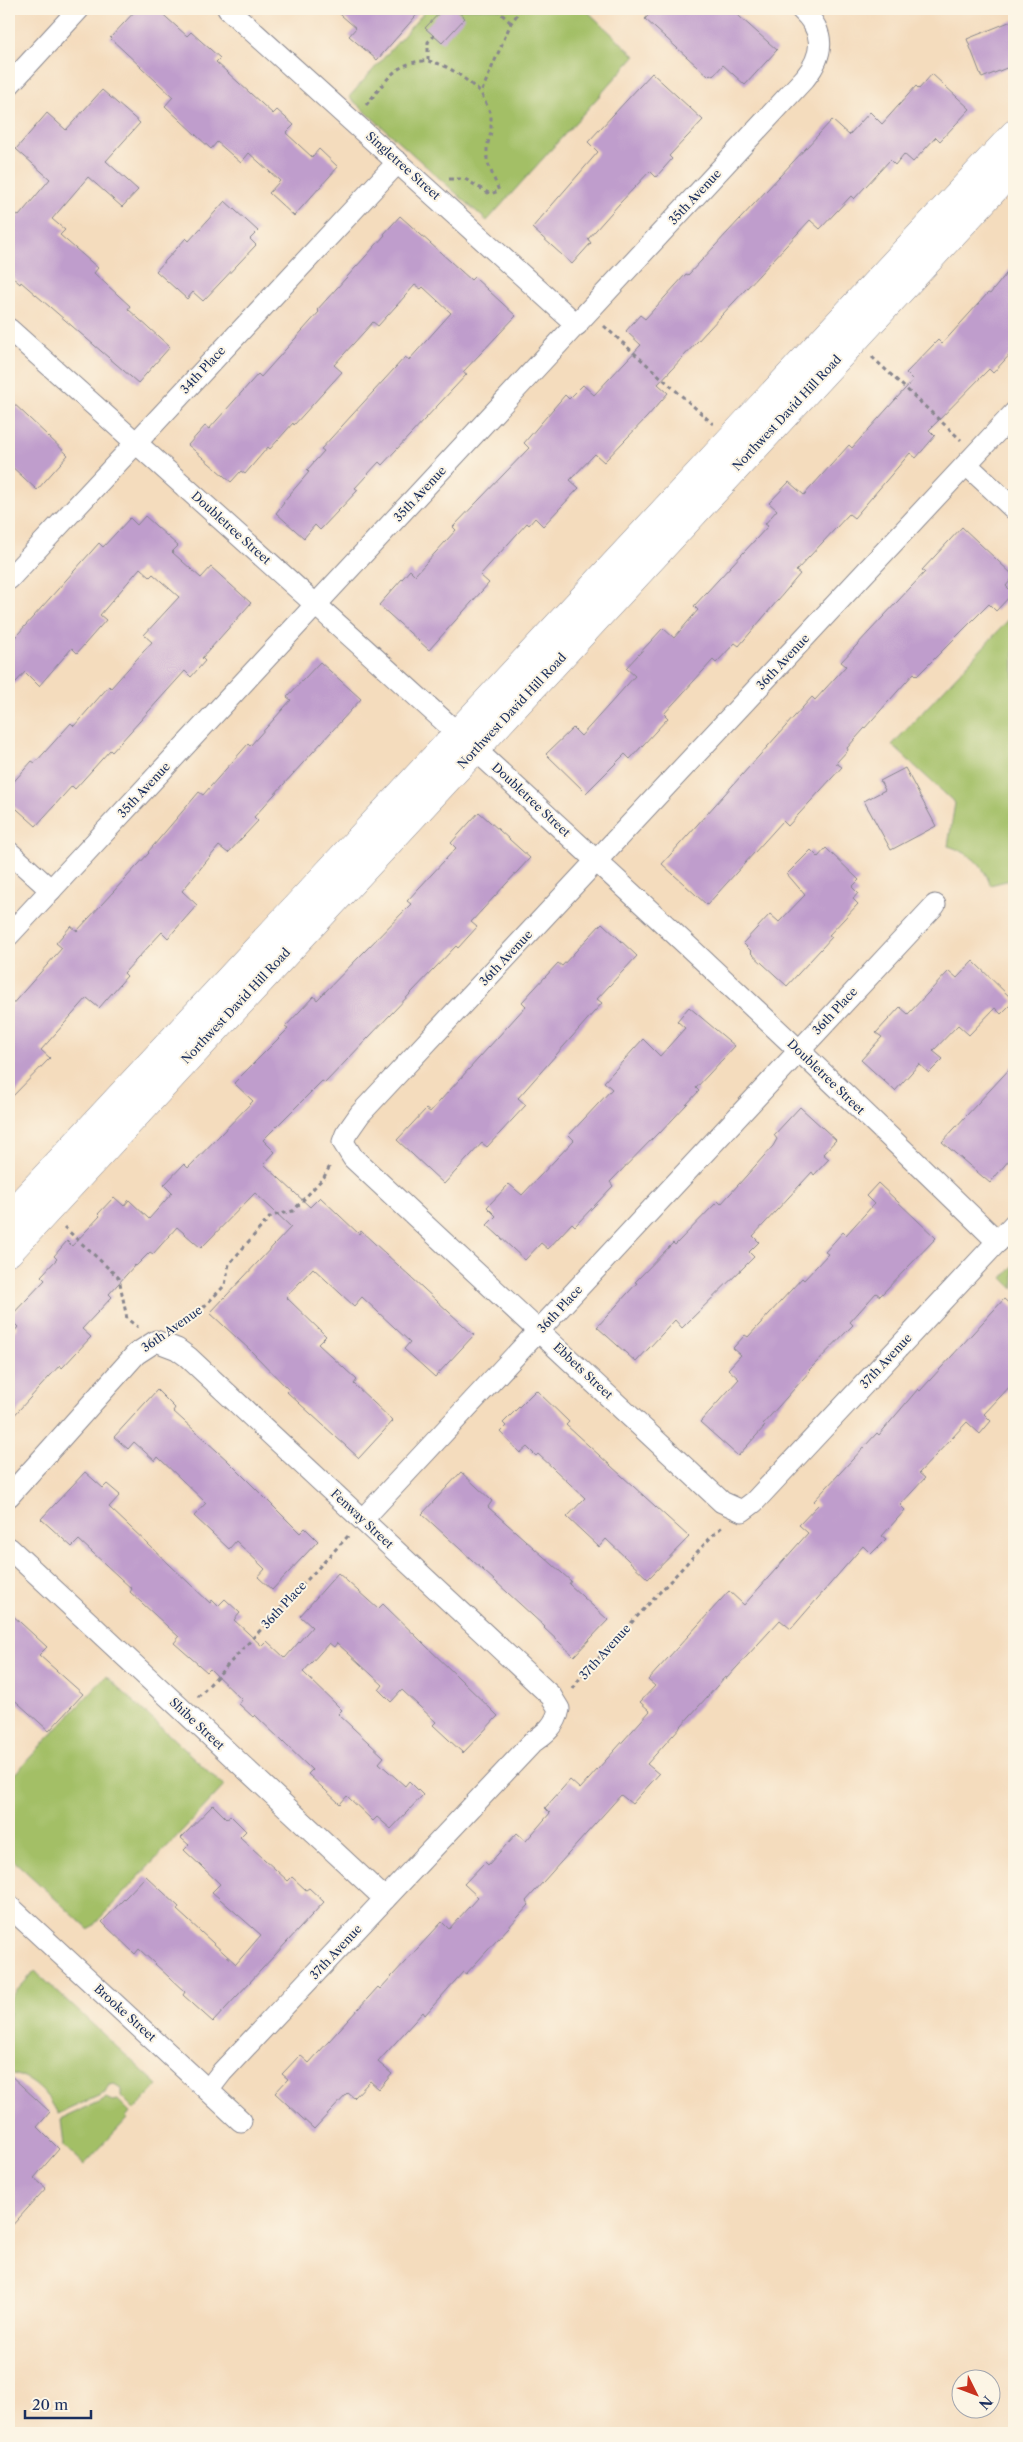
<svg xmlns="http://www.w3.org/2000/svg" width="1023" height="2442" font-family="'Libre Caslon Text',serif">
<style>
.green{fill:#a3bf66;stroke:#5f7762}
.building{fill:#bf9dcc}
.lines{fill:none;stroke-linecap:round;stroke-linejoin:round}
.minor-casing{stroke:#88868e;stroke-width:23}
.tertiary-casing{stroke:#88868e;stroke-width:29}
.path{stroke:#88868e;stroke-width:3;stroke-dasharray:4 4;stroke-linecap:butt}
.minor{stroke:#fff;stroke-width:21}
.tertiary{stroke:#fff;stroke-width:28}
.labels{text-anchor:middle;stroke-width:4;stroke-linejoin:round;paint-order:stroke}
.street-label{font-size:12px;fill:#1b2f5e;stroke:#fcf5e5}
</style>
<rect width="100%" height="100%" fill="#fcf5e5"/>
<filter id="ink" filterUnits="userSpaceOnUse"><feTurbulence type="fractalNoise" baseFrequency=".02" numOctaves="2"/><feDisplacementMap in="SourceGraphic" scale="10" xChannelSelector="R" yChannelSelector="G"/><feConvolveMatrix kernelMatrix="1 2 1 2 8 2 1 2 1" color-interpolation-filters="sRGB"/></filter>
<filter id="wash" filterUnits="userSpaceOnUse"><feTurbulence type="fractalNoise" baseFrequency=".0096" numOctaves="4" result="noise"/><feDisplacementMap in="SourceGraphic" scale="20" xChannelSelector="R" yChannelSelector="G"/><feGaussianBlur stdDeviation="1.12" result="paint"/><feColorMatrix in="noise" values="0 0 0 0 0 0 0 0 0 0 0 0 0 0 0 0 0 1.4 0 .05"/><feComposite in="paint" operator="in"/></filter>
<g filter="url(#wash)">
<rect width="100%" height="100%" fill="#f4dcbd"/>
<!-- green -->
<g class="green">
<polygon points="427,9 585,9 635,56 487,221 349,97"/>
<path d="M 1014,614 L 1014,879 L 990,885 C 984,864 968,852 948,846 L 955,803 L 892,745 Z"/>
<polygon points="1014,1265 1014,1289 1003,1278"/>
<polygon points="106,1676 224,1786 89,1930 9,1856 9,1780"/>
<path d="M 35,1971 L 158,2085 L 135,2110 L 121,2096 L 121,2088 L 114,2084 L 109,2085 L 105,2093 L 58,2114 C 47,2093 33,2078 9,2073 L 9,1999 Z"/>
<polygon points="107,2098 113,2101 118,2100 130,2112 126,2117 127,2119 84,2165 64,2146 61,2119"/>
</g>
<g id="blocks">
<!-- building -->
<g class="building">
<polygon points="137,9 157,9 187,36 191,32 220,58 216,62 273,114 277,110 294,125 286,133 312,157 319,149 338,167 294,216 269,193 280,181 249,153 241,163 217,142 211,149 165,106 173,97 110,38"/>
<polygon points="334,9 422,9 377,60 349,36 356,28"/>
<polygon points="443,9 455,9 465,18 442,43 425,28"/>
<polygon points="654,9 731,9 777,50 745,85 723,65 713,76 710,74 708,76 645,19"/>
<polygon points="1014,20 1014,65 982,78 967,39"/>
<polygon points="652,73 703,120 669,156 672,159 656,177 650,171 620,203 588,239 591,243 572,264 532,228 598,152 588,142"/>
<polygon points="932,74 970,109 940,141 936,137 913,162 904,154 895,165 890,160 854,199 851,196 820,229 810,220 658,384 668,393 647,417 604,462 595,454 570,480 579,488 543,526 535,518 529,525 527,523 480,575 489,583 429,650 379,605 410,570 415,575 456,530 453,527 529,448 524,443 565,395 569,399 583,385 594,395 641,345 626,331 640,315 645,319 686,274 688,275 832,120 849,135 870,112 882,124 916,86 919,89"/>
<polygon points="102,90 140,123 106,161 138,190 122,207 88,177 52,219 65,230 60,235 98,268 94,273 130,306 128,309 170,347 138,383 21,282 20,284 9,274 9,208 19,216 50,179 16,149 47,113 66,130"/>
<polygon points="225,201 258,231 250,239 256,245 203,301 193,292 187,299 156,271 186,238 189,241"/>
<polygon points="400,216 471,280 474,277 516,316 463,372 467,374 382,465 379,462 355,488 358,490 320,530 315,525 304,538 276,513 284,503 283,502 309,472 307,470 324,451 321,449 405,357 409,360 451,313 423,287 421,289 415,285 378,326 373,322 334,365 342,372 294,425 293,423 270,449 268,447 245,474 241,471 231,482 188,445 205,426 209,429 258,374 261,377 319,312 317,310 385,235 384,234"/>
<polygon points="1014,264 1014,350 993,373 989,369 929,430 935,436 916,458 910,453 854,518 849,514 796,571 800,574 739,646 735,643 716,663 713,660 664,714 668,718 630,759 625,754 586,793 546,754 573,728 581,736 635,676 626,668 663,628 674,638 698,610 694,606 768,526 765,524 777,510 769,503 789,482 804,495 849,445 852,448 913,380 906,373 938,340 942,344 988,293 990,294"/>
<polygon points="9,399 68,455 37,490 9,464"/>
<polygon points="145,516 178,546 172,552 201,578 211,567 251,603 202,658 205,661 191,677 185,671 112,752 110,750 75,789 72,786 36,826 9,802 9,787 32,761 35,763 71,723 74,726 109,686 111,688 152,642 144,635 179,597 153,574 150,577 140,568 100,615 106,620 77,653 72,648 39,686 25,672 9,690 9,644 99,543 103,547 130,518 137,525"/>
<polygon points="962,527 1014,576 1006,586 1013,593 996,611 989,604 917,676 914,673 847,748 848,750 836,763 842,767 788,826 783,821 707,905 662,864 812,697 815,700 846,666 841,662 925,572 922,570"/>
<polygon points="320,662 361,699 254,817 258,821 228,853 219,846 182,891 197,905 168,938 162,932 124,973 127,976 99,1008 87,998 41,1050 50,1058 9,1100 9,1008 62,948 56,943 71,926 77,931 149,853 148,852 199,792 203,795 248,744 250,746 291,700 287,697"/>
<polygon points="905,768 936,826 891,850 864,801 885,790 880,781"/>
<polygon points="479,812 530,858 471,922 477,927 458,948 456,946 325,1083 322,1081 263,1140 275,1152 264,1164 310,1207 320,1197 359,1234 361,1231 474,1335 435,1377 404,1349 410,1342 362,1297 354,1306 313,1268 286,1297 326,1336 318,1344 357,1380 354,1384 393,1421 359,1458 287,1392 289,1390 250,1350 210,1313 291,1227 255,1193 201,1248 177,1227 153,1254 150,1252 136,1266 135,1265 109,1294 112,1297 82,1329 91,1337 62,1368 60,1365 9,1421 9,1338 18,1327 9,1318 45,1280 41,1276 57,1259 54,1256 67,1241 72,1246 100,1216 98,1214 114,1197 124,1206 129,1200 149,1219 172,1193 164,1185 184,1164 188,1168 253,1101 234,1083 288,1029 285,1027 314,996 317,1000 411,904 407,901 456,848 451,843"/>
<polygon points="826,848 859,880 852,887 858,893 853,899 858,904 829,935 832,937 787,986 751,953 752,952 743,943 770,914 779,922 805,895 787,874 811,850 818,857"/>
<polygon points="602,923 637,956 597,999 602,1003 518,1098 526,1105 487,1147 482,1143 444,1184 397,1140 426,1109 430,1112 479,1058 526,1006 522,1002 558,963 562,966"/>
<polygon points="973,961 1014,1001 1001,1014 995,1008 969,1035 958,1025 933,1051 943,1059 929,1073 919,1064 895,1091 861,1060 882,1037 876,1033 900,1007 908,1014 949,971 957,978"/>
<polygon points="689,1007 735,1046 696,1088 699,1091 660,1133 659,1132 610,1182 613,1186 575,1226 572,1223 548,1249 541,1243 525,1260 487,1225 496,1216 487,1207 509,1184 522,1195 574,1140 569,1135 612,1089 604,1082 643,1039 660,1056 685,1028 677,1021"/>
<polygon points="1014,1064 1014,1154 990,1183 942,1142"/>
<polygon points="800,1107 836,1140 823,1154 829,1159 814,1175 812,1172 753,1236 759,1242 749,1252 754,1257 682,1328 675,1320 636,1362 597,1327 637,1283 635,1282 673,1243 675,1245 718,1201 721,1204 773,1146 777,1139 774,1135"/>
<polygon points="878,1183 936,1238 880,1296 876,1293 850,1322 853,1325 809,1370 810,1371 763,1424 765,1426 738,1456 700,1422 739,1379 728,1369 741,1355 733,1348 745,1335 748,1337 802,1278 804,1280 828,1254 825,1252 843,1232 846,1235 874,1204 866,1196"/>
<polygon points="1004,1299 1014,1308 1014,1382 984,1414 991,1421 980,1434 967,1422 919,1473 925,1478 900,1505 905,1510 882,1536 886,1539 871,1554 863,1546 791,1629 780,1620 726,1679 725,1677 647,1764 659,1774 632,1804 621,1795 526,1901 529,1905 466,1974 463,1972 425,2015 423,2012 378,2062 392,2074 379,2089 370,2081 354,2098 348,2093 314,2129 275,2093 288,2079 282,2074 300,2055 309,2063 378,1987 380,1989 442,1922 449,1929 478,1897 464,1884 485,1862 488,1865 517,1833 526,1841 550,1813 545,1808 570,1780 580,1789 650,1711 640,1702 655,1686 648,1680 729,1591 744,1605 808,1533 799,1525 818,1505 814,1501 877,1433 879,1435 918,1389 920,1391"/>
<polygon points="157,1390 175,1408 173,1411 228,1461 300,1533 305,1528 318,1541 272,1590 258,1577 265,1569 236,1541 229,1549 194,1516 206,1503 158,1457 155,1461 134,1442 128,1449 114,1437"/>
<polygon points="536,1390 569,1422 566,1425 689,1537 648,1579 606,1539 599,1547 567,1517 585,1498 538,1454 536,1456 527,1447 520,1453 500,1432 506,1426 503,1423"/>
<polygon points="85,1472 103,1488 107,1484 120,1495 109,1507 210,1603 212,1600 218,1606 225,1599 240,1613 234,1620 262,1646 267,1641 285,1658 312,1627 300,1616 338,1573 378,1609 383,1604 498,1716 463,1753 433,1725 436,1722 402,1690 391,1702 379,1690 383,1685 337,1643 334,1647 329,1643 303,1672 342,1710 338,1714 384,1757 379,1763 405,1786 409,1781 423,1795 391,1829 377,1817 373,1821 347,1796 340,1804 308,1774 312,1770 255,1715 253,1717 239,1704 242,1700 210,1669 207,1672 174,1643 179,1637 130,1592 132,1589 79,1540 72,1547 41,1519"/>
<polygon points="461,1472 492,1501 488,1507 571,1581 569,1584 608,1620 574,1656 544,1628 545,1627 422,1514"/>
<polygon points="9,1612 47,1647 39,1655 83,1694 49,1731 9,1695"/>
<polygon points="213,1805 227,1819 230,1815 246,1831 240,1837 288,1881 292,1877 306,1890 309,1888 324,1902 213,2022 183,1995 185,1992 139,1949 135,1954 102,1922 146,1876 179,1907 177,1910 236,1964 261,1935 212,1892 220,1884 184,1850 189,1845 181,1838"/>
<polygon points="9,2074 50,2112 37,2127 59,2149 34,2178 46,2188 9,2229"/>
</g>
</g>
</g>
<g filter="url(#ink)">
<use href="#blocks" fill-opacity="0" stroke="#88868e" stroke-width="1"/>
<g class="lines">
<!-- minor casing -->
<g class="minor-casing">
<g id="minor">
<polyline points="228,9 577,325"/>
<polyline points="9,85 79,9"/>
<path d="M 9,329 C 343,628 677,928 998,1242"/>
<polyline points="1014,413 360,1114 346,1134 343,1142 353,1158 722,1502 742,1511 754,1502 1014,1224"/>
<polyline points="967,465 1014,509"/>
<polyline points="9,579 398,162"/>
<polyline points="9,852 51,890"/>
<path d="M 9,935 L 805,78 C 825,53 825,31 801,9"/>
<path d="M 9,1496 L 136,1354 L 156,1341 L 177,1349 L 188,1357 L 551,1696 L 559,1709 C 556,1725 546,1733 533,1742 L 222,2072 L 209,2089"/>
<polyline points="363,1519 935,905"/>
<polyline points="9,1548 385,1899"/>
<polyline points="9,1906 241,2121"/>
</g>
</g>
<!-- tertiary casing -->
<g class="tertiary-casing">
<g id="tertiary">
<polyline points="9,1216 1014,134"/>
<polyline points="9,1252 1014,168"/>
</g>
</g>
<!-- path -->
<g class="path">
<polyline points="496,9 511,23"/>
<polyline points="428,60 428,42 434,36"/>
<path d="M 366,105 C 376,94 385,79 397,70 C 429,48 457,71 481,93"/>
<polyline points="449,179 465,179 490,194 499,191 487,161 487,147 491,132 491,114 481,93 511,23 521,9"/>
<polyline points="604,326 713,424"/>
<polyline points="872,357 961,440"/>
<polyline points="64,1227 119,1278 127,1319 138,1327"/>
<polyline points="178,1326 195,1316 225,1285 229,1264 271,1216 293,1211 324,1177 331,1164"/>
<polyline points="573,1689 580,1678 713,1535 724,1525"/>
<polyline points="198,1697 349,1535"/>
</g>
<!-- minor -->
<use href="#minor" class="minor"/>
<!-- tertiary -->
<use href="#tertiary" class="tertiary"/>
</g>
</g>
<g class="labels">
<!-- street labels -->
<g class="street-label">
<text transform="translate(403 166) rotate(42)" y="4">Singletree Street</text>
<text transform="translate(695 197) rotate(-47)" y="4">35th Avenue</text>
<text transform="translate(203 370) rotate(-47)" y="4">34th Place</text>
<text transform="translate(787 413) rotate(-47)" y="4">Northwest David Hill Road</text>
<text transform="translate(420 494) rotate(-47)" y="4">35th Avenue</text>
<text transform="translate(231 528) rotate(42)" y="4">Doubletree Street</text>
<text transform="translate(783 662) rotate(-47)" y="4">36th Avenue</text>
<text transform="translate(512 711) rotate(-47)" y="4">Northwest David Hill Road</text>
<text transform="translate(144 790) rotate(-47)" y="4">35th Avenue</text>
<text transform="translate(531 800) rotate(43)" y="4">Doubletree Street</text>
<text transform="translate(506 958) rotate(-47)" y="4">36th Avenue</text>
<text transform="translate(236 1006) rotate(-47)" y="4">Northwest David Hill Road</text>
<text transform="translate(835 1011) rotate(-47)" y="4">36th Place</text>
<text transform="translate(826 1077) rotate(44)" y="4">Doubletree Street</text>
<text transform="translate(560 1309) rotate(-47)" y="4">36th Place</text>
<text transform="translate(172 1329) rotate(-35)" y="4">36th Avenue</text>
<text transform="translate(886 1361) rotate(-47)" y="4">37th Avenue</text>
<text transform="translate(583 1371) rotate(43)" y="4">Ebbets Street</text>
<text transform="translate(362 1519) rotate(43)" y="4">Fenway Street</text>
<text transform="translate(284 1605) rotate(-47)" y="4">36th Place</text>
<text transform="translate(605 1652) rotate(-48)" y="4">37th Avenue</text>
<text transform="translate(197 1724) rotate(43)" y="4">Shibe Street</text>
<text transform="translate(336 1952) rotate(-47)" y="4">37th Avenue</text>
<text transform="translate(125 2013) rotate(42)" y="4">Brooke Street</text>
</g>
</g>
<!-- margin -->
<rect width="1023" height="2442" fill="none" stroke="#fcf5e5" stroke-width="30"/>
<!-- north arrow -->
<g transform="translate(976 2394) rotate(132)"><circle r="24" fill="#fcf5e5" stroke="#a2a6af"/>
<path d="M0-4L9 19L0 12L-9 19Z" fill="#c8321e"/>
<text y="-8" font-size="14" font-weight="bold" text-anchor="middle" fill="#1b2f5e">N</text>
</g>
<!-- scale -->
<path d="M25 2410v8h66v-8" fill="none" stroke="#1b2f5e" stroke-width="2.5"/>
<text x="32" y="2410" font-size="15" fill="#1b2f5e" stroke="#fcf5e5" stroke-width="4" paint-order="stroke">20 m</text>
</svg>
